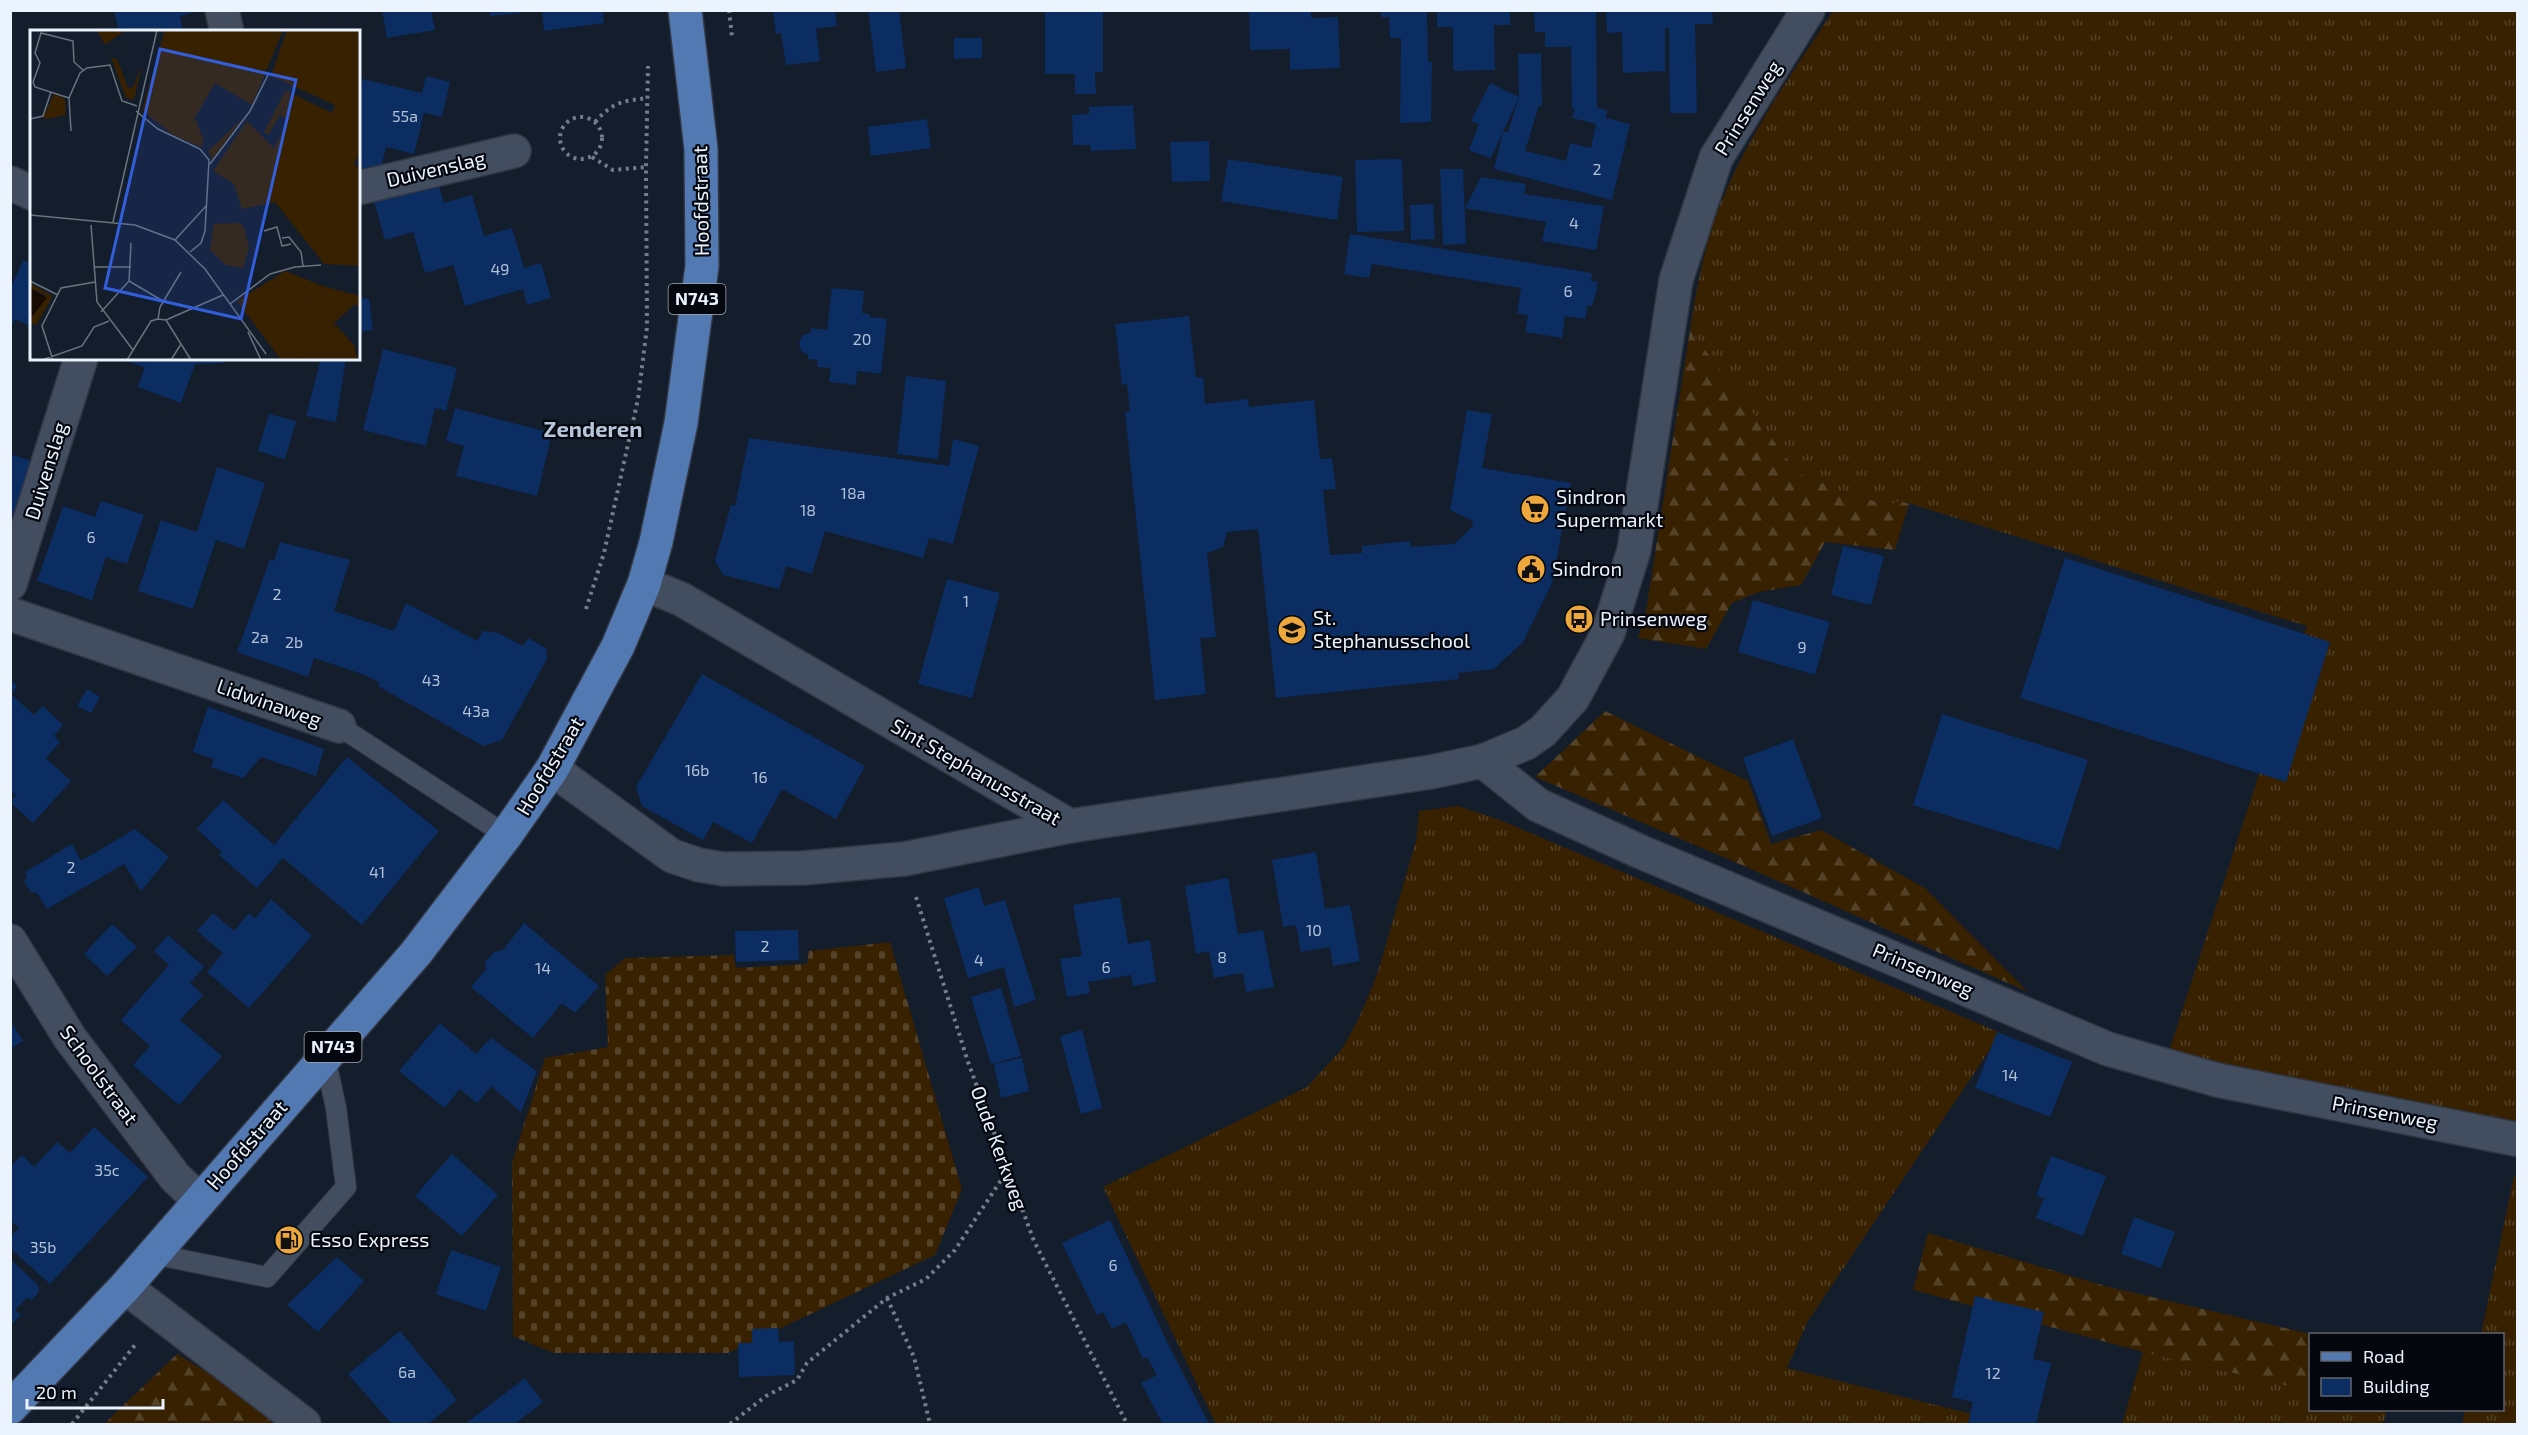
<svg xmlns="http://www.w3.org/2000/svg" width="2528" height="1435" font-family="'Exo 2',sans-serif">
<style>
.grass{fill:url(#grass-tufts)}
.forest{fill:url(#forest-firs)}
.cemetery{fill:url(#cemetery-stones)}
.building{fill:#0b2d61}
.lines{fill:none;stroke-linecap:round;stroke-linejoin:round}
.lane-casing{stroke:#313643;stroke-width:22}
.street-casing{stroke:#313643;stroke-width:36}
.primary-casing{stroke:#313643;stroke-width:36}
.path{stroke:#747d8b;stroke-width:4;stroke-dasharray:3 4.5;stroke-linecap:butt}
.lane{stroke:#424e60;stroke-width:20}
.street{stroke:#424e60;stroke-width:33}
.primary{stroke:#5379b2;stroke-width:33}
.labels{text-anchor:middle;stroke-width:4.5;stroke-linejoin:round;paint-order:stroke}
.number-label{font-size:16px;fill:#b3c2d7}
.shield{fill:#04070e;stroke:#a6acb6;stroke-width:1.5}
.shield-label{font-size:18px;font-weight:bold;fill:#ebf3fe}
.street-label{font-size:20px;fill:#ebf3fe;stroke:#04070e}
.poi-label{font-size:20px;fill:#ebf3fe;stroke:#04070e;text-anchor:start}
.quarter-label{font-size:22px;font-weight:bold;fill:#b8c6db;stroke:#04070e}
.inset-road{fill:none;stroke:#697380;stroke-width:1.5}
.view{fill:#325edc;fill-opacity:0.15;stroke:#325edc;stroke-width:3}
.inset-edge{fill:none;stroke:#ebf3fe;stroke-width:3}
</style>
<defs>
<pattern id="grass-tufts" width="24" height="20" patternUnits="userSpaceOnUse" patternTransform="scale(1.5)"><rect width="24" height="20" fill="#372101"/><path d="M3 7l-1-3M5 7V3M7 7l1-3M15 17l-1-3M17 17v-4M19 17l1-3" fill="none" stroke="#544227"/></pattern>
<pattern id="forest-firs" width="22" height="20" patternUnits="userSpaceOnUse" patternTransform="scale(1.5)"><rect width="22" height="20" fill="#372101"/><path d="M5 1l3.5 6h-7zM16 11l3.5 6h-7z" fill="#544227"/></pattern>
<pattern id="cemetery-stones" width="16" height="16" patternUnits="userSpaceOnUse" patternTransform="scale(1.5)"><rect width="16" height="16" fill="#372101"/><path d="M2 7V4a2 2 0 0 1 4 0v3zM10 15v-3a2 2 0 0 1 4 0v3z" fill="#544227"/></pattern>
</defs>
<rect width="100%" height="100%" fill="#131d2c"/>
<!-- grass -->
<g class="grass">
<path d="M 1833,11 L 2517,11 L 2517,1121 L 2208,1061 L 2170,1048 L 2307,626 L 1901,501 L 1886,505 L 1839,490 L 1798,473 L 1690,330 C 1696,290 1704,248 1718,210 C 1746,138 1791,74 1833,11 Z"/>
<polygon points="1458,806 1500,820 2001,1033 1808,1321 1787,1368 2012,1424 1216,1424 1103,1187 1307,1087 1342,1049 1359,1018 1377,975 1416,841 1419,811"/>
<polygon points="2514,1176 2518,1177 2517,1424 2462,1424 2465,1410 2502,1410 2502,1334 2481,1334"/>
<polygon points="2143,1352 2310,1391 2310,1410 2387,1410 2383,1424 2122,1424"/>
</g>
<!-- forest -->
<g class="forest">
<polygon points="1690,330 1798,473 1839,490 1886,505 1900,501 1909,504 1895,550 1825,542 1801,585 1759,592 1732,603 1706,649 1638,638 1646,611"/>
<polygon points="1605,711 1748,781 1771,844 1821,830 1925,888 2028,992 1744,866 1535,777"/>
<polygon points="1928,1233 2105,1286 2311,1334 2310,1391 2143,1352 1913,1290"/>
<polygon points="177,1354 281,1417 288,1424 104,1424"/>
</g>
<!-- cemetery -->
<polygon class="cemetery" points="890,942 962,1189 935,1255 728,1353 553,1353 513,1336 512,1163 545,1058 608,1047 605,975 625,958 734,955 736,968 807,964 809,951"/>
<!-- building -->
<g class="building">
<polygon points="114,10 199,10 199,11 180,16 183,32 108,32 118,28"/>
<polygon points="382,10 431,10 435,30 387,38"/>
<polygon points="490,10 519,10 519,13 490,16"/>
<polygon points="542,10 603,10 604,23 544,31"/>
<polygon points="773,10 839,10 835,13 837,26 816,29 820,61 786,65 781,33 776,34"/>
<polygon points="868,10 899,10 906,68 876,72"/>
<polygon points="1045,10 1103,10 1103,72 1095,72 1096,94 1075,94 1075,74 1045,74"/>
<polygon points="1249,10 1311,10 1311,18 1338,17 1340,68 1290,70 1290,49 1250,50"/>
<polygon points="1381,10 1427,10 1428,62 1432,62 1431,122 1400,123 1401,38 1390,38 1389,17 1381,17"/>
<polygon points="1437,10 1510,10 1510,25 1494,25 1495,70 1453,71 1453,27 1437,27"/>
<polygon points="1534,10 1596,10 1597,108 1607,110 1606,118 1630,124 1612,200 1494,169 1503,132 1508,132 1519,97 1491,158 1469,150 1479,124 1471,121 1490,83 1519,97 1518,54 1541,53 1542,106 1539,105 1525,151 1566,161 1570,143 1591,148 1596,124 1572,118 1575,108 1572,109 1571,47 1545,47 1545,32 1535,32"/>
<polygon points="1606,10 1712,10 1713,24 1695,24 1697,113 1670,113 1669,28 1665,28 1665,71 1623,73 1622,32 1607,33"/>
<polygon points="954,38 982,38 982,58 954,59"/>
<polygon points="426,76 450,82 442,117 424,113 414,154 386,147 380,172 358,167 358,97 363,79 422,93"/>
<polygon points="1133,105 1136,149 1091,151 1090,145 1073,145 1072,115 1089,114 1089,107"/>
<polygon points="927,119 931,148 871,156 868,127"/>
<polygon points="1209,141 1210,181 1172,182 1170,142"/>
<polygon points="1228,159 1343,177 1337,220 1221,201"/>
<polygon points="1402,159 1404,231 1357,232 1355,160"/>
<polygon points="1440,169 1463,169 1466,244 1443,245"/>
<polygon points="1481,177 1526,184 1524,194 1604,206 1596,250 1542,241 1546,222 1465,208"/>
<polygon points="437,179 444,203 472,195 484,236 512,228 524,268 541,263 551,298 527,305 523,289 465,306 453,265 425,273 413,232 385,240 373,198"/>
<polygon points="1433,204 1435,239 1411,240 1410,205"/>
<polygon points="1350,234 1592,273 1591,281 1597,281 1597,290 1592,306 1588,305 1585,319 1565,316 1562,338 1525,332 1528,315 1517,313 1521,288 1372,264 1369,278 1344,274"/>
<polygon points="23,260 32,264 32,327 15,319 10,329 10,281 13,283"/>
<polygon points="832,288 864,291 862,313 870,314 869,317 887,319 881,374 857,371 856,385 829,382 831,368 817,367 818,360 808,359 808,355 801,351 799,343 803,335 811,333 811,328 827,330"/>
<polygon points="369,298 373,330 358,332 358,299"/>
<polygon points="1189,316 1196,378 1203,377 1205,404 1248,399 1249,407 1314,400 1320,459 1332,458 1336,489 1323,490 1330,555 1362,553 1362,546 1410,541 1411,547 1454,544 1472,527 1473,521 1450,510 1467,410 1492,414 1482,468 1571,483 1552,583 1523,642 1494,669 1458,673 1459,679 1276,698 1258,529 1227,532 1223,547 1207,553 1216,637 1200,638 1206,694 1155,700 1125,412 1130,412 1127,384 1122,385 1115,324"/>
<polygon points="383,349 457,368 446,411 435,408 426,446 363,430"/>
<polygon points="224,358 224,363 195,364 181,403 138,387 145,367 120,359"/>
<polygon points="321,358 346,358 336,422 306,416"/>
<polygon points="906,376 946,381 938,459 897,454"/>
<polygon points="455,408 552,433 537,496 456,476 464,446 446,441"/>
<polygon points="269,414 296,421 285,459 258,451"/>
<polygon points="749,438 949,466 953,439 979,446 953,544 929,538 923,558 825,531 812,574 786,566 779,589 723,575 715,561 731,505 735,506"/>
<polygon points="10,454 35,462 18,516 10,514"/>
<polygon points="217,467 265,483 244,549 216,540 193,609 138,591 161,520 197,532"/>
<polygon points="101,501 144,515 127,564 106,557 92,600 37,581 63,506 95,517"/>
<polygon points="280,542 350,560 334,611 394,631 406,603 477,641 483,631 498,633 523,646 528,638 546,648 547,659 502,740 483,746 378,686 380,683 365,675 314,658 308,677 237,652 270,559 274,561"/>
<polygon points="1843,546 1884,556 1871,605 1831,595"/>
<polygon points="2065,558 2330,642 2286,782 2020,698"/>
<polygon points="947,579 1000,593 972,698 918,684"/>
<polygon points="1753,600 1830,622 1815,675 1738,652"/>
<polygon points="702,674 865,766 836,819 782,789 752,843 713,822 703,840 642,806 636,787"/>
<polygon points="10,680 17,686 11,694 34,715 43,706 63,725 54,736 60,742 46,758 71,781 33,823 10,802 16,795 10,790"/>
<polygon points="87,689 100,697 91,713 77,706"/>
<polygon points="208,707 324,749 316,776 261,757 243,778 211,767 214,759 193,752"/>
<polygon points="1942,714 2088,760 2059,850 1913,805"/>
<polygon points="1793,739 1822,818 1772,836 1743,758"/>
<polygon points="347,757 439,831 362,925 283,858 257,888 219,855 222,852 197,829 223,800 274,845"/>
<polygon points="135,829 169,857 141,891 124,864 47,909 37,893 31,892 24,882 27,877 25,872 72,844 81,861"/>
<polygon points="1316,852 1325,909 1350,905 1360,961 1333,966 1330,947 1301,952 1296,925 1283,927 1272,860"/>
<polygon points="1228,878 1238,934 1263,930 1274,987 1246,992 1243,973 1214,978 1209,951 1196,954 1185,886"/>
<polygon points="979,887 984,906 1005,900 1036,1000 1014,1007 1004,967 968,978 944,898"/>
<polygon points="1120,897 1128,944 1150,940 1156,982 1133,986 1131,975 1088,982 1090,993 1067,997 1060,959 1082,956 1073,905"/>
<polygon points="271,899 312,936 249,1008 207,972 223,953 197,931 213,913 234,931 249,913 255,918"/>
<polygon points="524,923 599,986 575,1013 562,1003 533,1038 471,987 486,969 485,962 494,952 503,950"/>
<polygon points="112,924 137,947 107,976 84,954"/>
<polygon points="798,930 799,960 736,962 735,931"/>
<polygon points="168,935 204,967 190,983 203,995 180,1020 222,1056 179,1105 133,1065 150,1046 121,1020 169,965 154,951"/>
<polygon points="1001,988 1021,1056 991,1064 971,997"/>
<polygon points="10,1021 23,1041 10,1049"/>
<polygon points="440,1023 476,1054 491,1038 537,1071 521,1112 491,1086 477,1103 460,1089 444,1108 399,1071"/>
<polygon points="1082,1030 1102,1108 1081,1114 1060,1036"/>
<polygon points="1997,1032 2072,1062 2050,1117 1975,1088"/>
<polygon points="1022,1058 1029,1091 1001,1098 994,1064"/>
<polygon points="94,1127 148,1177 50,1284 10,1248 10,1237 19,1228 10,1220 10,1167 22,1155 34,1167 57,1142 70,1153"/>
<polygon points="452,1154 498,1195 462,1236 415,1196"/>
<polygon points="2051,1156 2106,1176 2083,1236 2036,1218 2044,1198 2036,1196"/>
<polygon points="2134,1217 2175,1232 2161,1268 2121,1254"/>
<polygon points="1110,1220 1169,1346 1209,1424 1163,1424 1141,1383 1157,1375 1147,1357 1143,1359 1126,1322 1112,1329 1103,1312 1097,1315 1062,1243"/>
<polygon points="451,1250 501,1267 486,1311 436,1294"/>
<polygon points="337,1257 364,1281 318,1332 287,1305"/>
<polygon points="10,1259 38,1285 39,1292 32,1300 27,1298 15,1310 21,1315 10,1326"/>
<polygon points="1975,1296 2044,1312 2033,1359 2051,1363 2036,1424 1968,1424 1973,1402 1952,1397"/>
<polygon points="778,1328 779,1342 794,1341 795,1375 739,1377 738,1343 752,1343 752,1329"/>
<polygon points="400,1331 457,1400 428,1424 392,1424 348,1374"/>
<polygon points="525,1378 543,1402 515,1424 465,1424"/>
</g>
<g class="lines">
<!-- lane casing -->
<g class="lane-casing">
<g id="lane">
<polyline points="339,726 506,835"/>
<polyline points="153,1254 267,1277 346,1187 336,1108 325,1057"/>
</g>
</g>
<!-- street casing -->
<g class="street-casing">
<g id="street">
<polyline points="222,10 227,32"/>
<polyline points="10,183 32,193"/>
<polyline points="358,188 514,151"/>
<polyline points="10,584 81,358"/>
<polyline points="644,584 681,599 1070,826"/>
<polyline points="10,614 339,726"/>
<polyline points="1483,761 1538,805 1641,852 2108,1049 2217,1080 2515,1139"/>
<polyline points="552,769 672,856 699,865 724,869 803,868 904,859 1070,826 1431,772 1483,761 1526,743 1543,731 1573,698 1608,633 1634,550 1676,280 1716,158 1808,10"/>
<polyline points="10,941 70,1038 175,1177 199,1200"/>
<polyline points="125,1287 304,1424"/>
</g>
</g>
<!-- primary casing -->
<g class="primary-casing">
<polyline id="primary" points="10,1408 125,1287 416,953 506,835 552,769 618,646 644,584 656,542 681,423 702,266 701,149 685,10"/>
</g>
<!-- path -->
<g class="path">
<polyline points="729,10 732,37"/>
<circle cx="581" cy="138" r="21"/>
<path d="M 595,122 C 613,102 622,101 648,98"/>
<polyline points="592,157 613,170 646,167"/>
<polyline points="586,609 604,553 638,399 647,327 646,167 648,66"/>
<polyline points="916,897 968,1062 1034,1241 1127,1424"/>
<polyline points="887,1298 914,1357 930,1424"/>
<polyline points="72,1424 135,1345"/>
<polyline points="730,1424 766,1396 797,1380 807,1363 887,1298 926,1279 955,1250 1007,1171"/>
</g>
<!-- lane -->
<use href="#lane" class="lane"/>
<!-- street -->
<use href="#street" class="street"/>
<!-- primary -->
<use href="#primary" class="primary"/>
</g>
<!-- icons -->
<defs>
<g id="supermarket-disc" transform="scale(1.5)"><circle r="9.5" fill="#eea73c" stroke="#04070e"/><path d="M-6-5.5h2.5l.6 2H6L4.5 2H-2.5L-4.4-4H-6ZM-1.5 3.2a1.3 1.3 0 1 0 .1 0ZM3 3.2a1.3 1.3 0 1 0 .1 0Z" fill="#111"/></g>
<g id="civic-disc" transform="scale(1.5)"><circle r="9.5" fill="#eea73c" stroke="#04070e"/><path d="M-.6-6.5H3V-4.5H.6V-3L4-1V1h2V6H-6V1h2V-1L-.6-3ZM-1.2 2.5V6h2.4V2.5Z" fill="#111"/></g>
<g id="bus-disc" transform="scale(1.5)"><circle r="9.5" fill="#eea73c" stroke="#04070e"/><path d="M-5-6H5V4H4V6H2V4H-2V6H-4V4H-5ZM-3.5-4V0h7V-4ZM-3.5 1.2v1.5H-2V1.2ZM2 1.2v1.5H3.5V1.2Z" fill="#111"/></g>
<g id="school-disc" transform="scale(1.5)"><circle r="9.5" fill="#eea73c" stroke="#04070e"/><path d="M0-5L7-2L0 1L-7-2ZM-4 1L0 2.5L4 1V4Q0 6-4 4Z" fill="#111"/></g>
<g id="fuel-disc" transform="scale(1.5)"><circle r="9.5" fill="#eea73c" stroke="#04070e"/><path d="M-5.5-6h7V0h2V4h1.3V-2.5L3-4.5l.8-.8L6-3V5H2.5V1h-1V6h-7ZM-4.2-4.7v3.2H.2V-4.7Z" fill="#111"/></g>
</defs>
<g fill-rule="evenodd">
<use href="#supermarket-disc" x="1535" y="509"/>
<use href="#civic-disc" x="1531" y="569"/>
<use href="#bus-disc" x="1579" y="619"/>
<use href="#school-disc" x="1292" y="630"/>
<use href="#fuel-disc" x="289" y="1240"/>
</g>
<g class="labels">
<!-- number labels -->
<g class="number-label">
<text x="405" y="122">55a</text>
<text x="1597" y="175">2</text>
<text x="1574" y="229">4</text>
<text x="500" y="275">49</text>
<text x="1568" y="297">6</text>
<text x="862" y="345">20</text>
<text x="853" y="499">18a</text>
<text x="808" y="516">18</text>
<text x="91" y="543">6</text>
<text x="277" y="600">2</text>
<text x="966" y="607">1</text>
<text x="260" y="643">2a</text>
<text x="294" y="648">2b</text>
<text x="1802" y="653">9</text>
<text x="431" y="686">43</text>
<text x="476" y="717">43a</text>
<text x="697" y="776">16b</text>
<text x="760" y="783">16</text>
<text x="71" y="873">2</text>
<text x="377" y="878">41</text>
<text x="1314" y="936">10</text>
<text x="765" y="952">2</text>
<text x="1222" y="963">8</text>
<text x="979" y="966">4</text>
<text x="1106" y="973">6</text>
<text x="543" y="974">14</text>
<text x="2010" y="1081">14</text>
<text x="107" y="1176">35c</text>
<text x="43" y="1253">35b</text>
<text x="1113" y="1271">6</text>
<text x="407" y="1378">6a</text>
<text x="1993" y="1379">12</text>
</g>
<!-- shield labels -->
<g class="shield">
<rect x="668.5" y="284" width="57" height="30" rx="4.5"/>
<rect x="304.5" y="1032" width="57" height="30" rx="4.5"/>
</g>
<g class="shield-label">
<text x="697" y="305">N743</text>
<text x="333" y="1053">N743</text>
</g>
<!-- street labels -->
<g class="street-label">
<text transform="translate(1748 108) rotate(-58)" y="7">Prinsenweg</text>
<text transform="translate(436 169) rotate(-13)" y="7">Duivenslag</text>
<text transform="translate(701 201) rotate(-91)" y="7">Hoofdstraat</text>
<text transform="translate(46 471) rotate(-73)" y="7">Duivenslag</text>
<text transform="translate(269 703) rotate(19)" y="7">Lidwinaweg</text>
<text transform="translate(550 766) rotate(-59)" y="7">Hoofdstraat</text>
<text transform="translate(976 772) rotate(30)" y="7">Sint Stephanusstraat</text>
<text transform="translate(1923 970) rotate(23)" y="7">Prinsenweg</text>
<text transform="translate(99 1075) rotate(54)" y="7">Schoolstraat</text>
<text transform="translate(2385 1113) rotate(11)" y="7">Prinsenweg</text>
<text transform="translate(247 1145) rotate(-49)" y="7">Hoofdstraat</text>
<text transform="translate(999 1148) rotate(70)" y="7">Oude Kerkweg</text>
</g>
<!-- poi labels -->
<g class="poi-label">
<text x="1556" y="504">Sindron<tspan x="1556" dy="23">Supermarkt</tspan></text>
<text x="1552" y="576">Sindron</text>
<text x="1313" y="625">St.<tspan x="1313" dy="23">Stephanusschool</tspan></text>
<text x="1600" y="626">Prinsenweg</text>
<text x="310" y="1247">Esso Express</text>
</g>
<!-- quarter labels -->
<g class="quarter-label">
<text x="593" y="437">Zenderen</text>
</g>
</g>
<!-- overview -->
<g transform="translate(30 30)">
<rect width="330" height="330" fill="#131d2c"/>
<path d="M 67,0 L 96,0 L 75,15 ZM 135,0 L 253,0 L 222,75 L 185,53 L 159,98 L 143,105 L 112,80 ZM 257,0 L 330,0 L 330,124 L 324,133 L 330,141 L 330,236 L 294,234 L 245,172 L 212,179 L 204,154 L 183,141 L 217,91 L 244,118 L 258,90 L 250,85 L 261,63 L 302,83 L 305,75 L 241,46 ZM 24,64 L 35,69 L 36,85 L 18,89 L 13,88 ZM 248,251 L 282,271 L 278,284 L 269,288 L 238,269 L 240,260 ZM 0,253 L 23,266 L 7,294 L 0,294 L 0,289 L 16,265 L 0,258 ZM 315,262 L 330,266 L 330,278 L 325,274 L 304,293 ZM 305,294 L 324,315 L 328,330 L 270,330 Z" fill="#372101"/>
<path d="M 81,28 L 87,29 L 98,58 L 103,57 L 112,35 L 104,70 L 96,68 ZM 256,60 L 261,63 L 239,105 L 234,102 ZM 165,88 L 174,111 L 171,117 L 143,105 L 159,98 ZM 213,88 L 182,130 L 178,121 ZM 255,241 L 293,256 L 290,281 L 305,294 L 270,330 L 251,330 L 207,271 ZM 248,251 L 282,271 L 278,284 L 269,288 L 238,269 L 240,260 Z" fill="#372101" fill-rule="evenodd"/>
<path d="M 209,193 L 214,197 L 219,218 L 213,238 L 196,235 L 180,220 L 184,194 ZM 293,256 L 315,262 L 304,293 L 290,281 Z" fill="#372101"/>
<path d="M 0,258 L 17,268 L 0,289 Z" fill="#180a00"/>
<path class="inset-road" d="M 39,68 L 5,57 L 3,52 L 10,33 L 5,23 L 11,3 L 43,11 L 44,32 L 53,40M 106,81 L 128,99 L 170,119 L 179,130 L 175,201 L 171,213 L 160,222M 0,89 L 13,86 L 21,62M 41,101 L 39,68 L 50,43 L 57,38 L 80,35 L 92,71 L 107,76M 180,134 L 220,81 L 238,45M 0,185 L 105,195 L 145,210 L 175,239 L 236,324M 83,192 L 127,0M 61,195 L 67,272 L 103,320M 234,201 L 247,197 L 252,216 L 261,214M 252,208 L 259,207 L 271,222 L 273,236M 145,210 L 177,175M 64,237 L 101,237M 0,251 L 28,265M 99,251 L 133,271M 200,274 L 240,244 L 265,237 L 291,235M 71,282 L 99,251 L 101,213M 128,289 L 136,290 L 161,330M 128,289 L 130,277 L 151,242M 136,290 L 193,265M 218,302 L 231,330M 12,330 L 52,316 L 64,297 L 79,291M 23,330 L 12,296 L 31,258 L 65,252M 97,330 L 121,291 L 128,289M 141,330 L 151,314"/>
<path class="view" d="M 130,19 L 266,50 L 211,289 L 75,258 Z"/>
<rect width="330" height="330" class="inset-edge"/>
</g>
<!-- border -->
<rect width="2528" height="1435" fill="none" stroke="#ebf3fe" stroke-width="24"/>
<!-- legend -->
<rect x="2309" y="1333" width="195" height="78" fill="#04070e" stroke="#60656e" stroke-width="1.5"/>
<rect x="2321" y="1352" width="30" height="9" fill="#5379b2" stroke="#60656e" stroke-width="1.5"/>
<text x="2363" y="1363" font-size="18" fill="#ebf3fe">Road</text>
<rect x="2321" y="1378" width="30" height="18" fill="#0b2d61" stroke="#60656e" stroke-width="1.5"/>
<text x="2363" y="1393" font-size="18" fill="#ebf3fe">Building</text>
<!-- scale -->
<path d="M27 1399v9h136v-9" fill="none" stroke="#ebf3fe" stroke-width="3"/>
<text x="36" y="1399" font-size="18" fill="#ebf3fe" stroke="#04070e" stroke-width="4.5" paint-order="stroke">20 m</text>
</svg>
